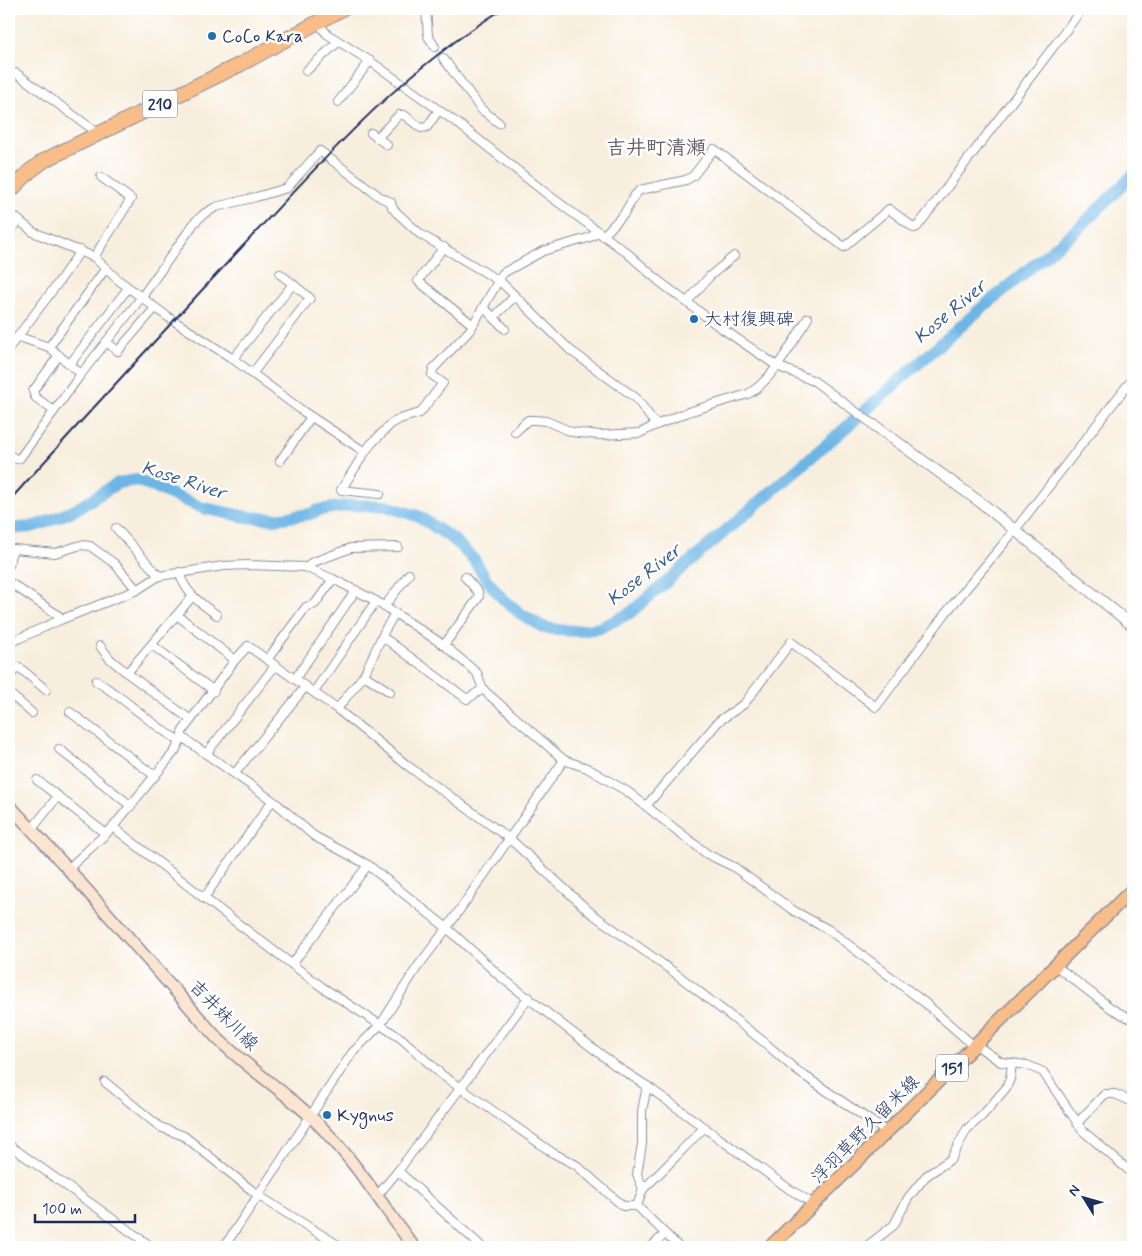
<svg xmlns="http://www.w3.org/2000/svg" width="1142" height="1256" font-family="Mynerve,'Klee One',sans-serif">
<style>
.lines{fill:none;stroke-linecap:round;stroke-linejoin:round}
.river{stroke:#6db5e5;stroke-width:12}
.minor-casing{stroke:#8a8e9e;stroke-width:10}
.tertiary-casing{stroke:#8a8e9e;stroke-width:12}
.secondary-casing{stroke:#8a8e9e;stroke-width:14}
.primary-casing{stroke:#8a8e9e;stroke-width:15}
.trunk-casing{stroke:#8a8e9e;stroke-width:16}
.minor{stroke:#fff;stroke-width:8}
.tertiary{stroke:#fff;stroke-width:10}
.secondary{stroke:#fce5d0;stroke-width:11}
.primary{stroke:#f8bd89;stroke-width:12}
.trunk{stroke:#f8bd89;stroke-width:14}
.rail{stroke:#1b2f5e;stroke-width:2}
.poi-dot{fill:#1f6fb2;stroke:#fff;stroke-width:2}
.labels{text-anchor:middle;stroke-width:5;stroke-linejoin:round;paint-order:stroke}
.shield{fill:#fff;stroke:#5f6d8e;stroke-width:1}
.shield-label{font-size:16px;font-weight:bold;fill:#1b2f5e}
.poi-label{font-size:18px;fill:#1b2f5e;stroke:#fff;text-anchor:start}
.street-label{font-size:18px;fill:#1b2f5e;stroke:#fff}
.water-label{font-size:19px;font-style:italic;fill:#385e8d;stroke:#fff}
.quarter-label{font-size:20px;font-weight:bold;fill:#625e69;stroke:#fff}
</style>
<rect width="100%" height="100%" fill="#fff"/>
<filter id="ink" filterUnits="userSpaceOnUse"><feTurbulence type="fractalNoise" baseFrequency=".02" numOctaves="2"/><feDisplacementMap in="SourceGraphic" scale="10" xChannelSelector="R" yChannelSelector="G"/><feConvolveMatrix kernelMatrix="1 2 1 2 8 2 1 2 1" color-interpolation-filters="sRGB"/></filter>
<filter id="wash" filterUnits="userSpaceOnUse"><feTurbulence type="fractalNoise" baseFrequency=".0096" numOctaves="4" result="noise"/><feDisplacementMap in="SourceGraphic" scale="20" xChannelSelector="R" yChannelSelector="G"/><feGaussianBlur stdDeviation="1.12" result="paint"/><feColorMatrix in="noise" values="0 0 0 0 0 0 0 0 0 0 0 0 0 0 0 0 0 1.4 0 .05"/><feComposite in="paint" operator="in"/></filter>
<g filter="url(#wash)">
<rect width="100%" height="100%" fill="#f8eedd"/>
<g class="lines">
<!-- river -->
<polyline class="river" points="9,529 31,527 44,523 75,510 118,483 137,480 203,508 247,517 276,519 310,514 319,510 352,505 386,506 420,517 454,540 475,561 486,579 502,598 521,614 543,627 558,630 577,631 600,628 630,613 850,424 977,312 1080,227 1133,175"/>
</g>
</g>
<g filter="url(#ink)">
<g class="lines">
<!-- minor casing -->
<g class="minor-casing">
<g id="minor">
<polyline points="426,9 428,36 435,47"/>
<polyline points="318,23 327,34 370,61 460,125 547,194 626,252 660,282 717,325 777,366 814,381 874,425"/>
<polyline points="443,58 481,109 499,123"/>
<polyline points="306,71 338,42"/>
<polyline points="11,76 16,73 99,134"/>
<polyline points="338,102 370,61"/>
<polyline points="371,133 387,145"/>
<polyline points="377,138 399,115 404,115 421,128 427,127 439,110"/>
<polyline points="9,212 33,232 94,257 117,279 168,317 233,359 304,412 365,452 371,444 391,424 400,419 420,413 443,383 432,375 433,369 470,330 503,273 543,251 588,238 599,232"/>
<polyline points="9,232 19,221"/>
<polyline points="603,236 624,214 635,195 640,190 686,180 693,176 714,149 844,247 889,209 914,228 917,227 1082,9"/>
<polyline points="444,247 418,281 473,325"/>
<polyline points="94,257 131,199 101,177"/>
<polyline points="687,302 710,276 734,256"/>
<polyline points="483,307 505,329"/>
<polyline points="494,317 515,296"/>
<polyline points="19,337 49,347"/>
<polyline points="106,342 118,351 155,308"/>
<polyline points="9,348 58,283 81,250"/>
<polyline points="233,359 293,284 280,274"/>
<polyline points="70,364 128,288"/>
<polyline points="81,374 49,347 106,268"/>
<polyline points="252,374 310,298 293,284"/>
<polyline points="54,411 35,397 33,391 59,355"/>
<path d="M 515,432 L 528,420 L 534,420 L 546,421 L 572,432 L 580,433 L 600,435 L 640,433 L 656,425 L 688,412 L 748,394 C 774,379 792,343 808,318"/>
<polyline points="365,452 341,490 380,494"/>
<polyline points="9,455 16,459 20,458 81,374 141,298 195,222 205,213 216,207 256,197 287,188 320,151 380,197 391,202 392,207 396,212 420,234 501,282 570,350 636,398 656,425"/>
<polyline points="280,461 311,417"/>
<polyline points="116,528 159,576"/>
<polyline points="9,566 11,554 14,549 55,553 81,545 90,546 115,564 137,590"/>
<polyline points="308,568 311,563 351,548 398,547"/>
<path d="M 179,572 C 185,593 200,603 217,615"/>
<polyline points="9,582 59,616 60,620"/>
<polyline points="384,607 409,574"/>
<polyline points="177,615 235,660"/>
<polyline points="381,638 387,640 406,654 467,699 483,689"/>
<polyline points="9,643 60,620 137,590 159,576 224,566 246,565 305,567 333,579 376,601 444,645 477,673 483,689 488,694 564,760 587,768 628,792 707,854 734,867 794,911 829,930 924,1002 974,1046 979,1047 1001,1062 1027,1065 1043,1072 1083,1131 1133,1174"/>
<polyline points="152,645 214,691"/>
<polyline points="444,645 479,597 478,592 465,577"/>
<polyline points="100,646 110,659 127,673 192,597"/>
<polyline points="267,660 306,607 315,604 333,579"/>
<polyline points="127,673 191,720"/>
<polyline points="9,675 19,667 46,690"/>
<polyline points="364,675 390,692"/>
<polyline points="295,679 356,590"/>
<path d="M 96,681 C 126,699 150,724 180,741"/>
<polyline points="314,692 376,601"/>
<polyline points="9,693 32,713"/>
<polyline points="337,709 364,675 385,630 395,613"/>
<polyline points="70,712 155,776"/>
<polyline points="182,737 182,732 235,660 248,646 337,709 408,766 510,839 591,913 675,973 764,1042 796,1070 887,1132"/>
<polyline points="59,749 131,806"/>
<polyline points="206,754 275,666"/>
<polyline points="235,773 306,686"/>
<polyline points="37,780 106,834"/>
<polyline points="646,806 719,721 744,704 791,642 876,707 945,614 1015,530 1133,378"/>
<polyline points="113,827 204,898 322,987 402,1039 442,1075 553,1153 576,1165 623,1206 637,1206"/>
<polyline points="32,829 58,796"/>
<polyline points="68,869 113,827 175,751 182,737 276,803 314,836 368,865 447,928 502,978 616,1066 647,1086 642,1111 642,1144 637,1174 643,1189 637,1206 679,1247"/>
<polyline points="204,898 272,801"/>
<polyline points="292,964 368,865"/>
<polyline points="1056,966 1112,1009 1133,1020"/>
<polyline points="105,1082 160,1127 184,1136 259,1196 341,1247"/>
<polyline points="647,1086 789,1189 814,1204"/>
<polyline points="1077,1123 1105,1094 1115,1094 1133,1102"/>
<polyline points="9,1145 152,1247"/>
<polyline points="398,1171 529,997"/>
<path d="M 643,1189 C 665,1169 684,1147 705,1127"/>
<polyline points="377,1196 398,1171 482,1247"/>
<polyline points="224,1247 352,1053 381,1024 416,969 447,928 564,760"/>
<polyline points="651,1247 665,1234"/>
<polyline points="866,1247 894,1225 908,1198 926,1176 951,1159 967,1129 982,1116 1006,1088 1010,1079 1012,1064"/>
</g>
</g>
<!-- tertiary casing -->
<g class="tertiary-casing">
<polyline id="tertiary" points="874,425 984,505 1133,626"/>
</g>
<!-- secondary casing -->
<g class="secondary-casing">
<path id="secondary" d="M 9,805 L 68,869 L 216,1037 C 250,1071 293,1096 326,1132 C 359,1167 385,1209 414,1247"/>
</g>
<!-- primary casing -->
<g class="primary-casing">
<polyline id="primary" points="770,1247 1133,889"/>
</g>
<!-- trunk casing -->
<g class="trunk-casing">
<polyline id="trunk" points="9,192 30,171 45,160 241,64 342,9"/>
</g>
<!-- minor -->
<use href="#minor" class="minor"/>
<!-- tertiary -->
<use href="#tertiary" class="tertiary"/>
<!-- secondary -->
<use href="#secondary" class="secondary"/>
<!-- primary -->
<use href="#primary" class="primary"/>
<!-- trunk -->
<use href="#trunk" class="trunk"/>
<!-- rail -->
<path class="rail" d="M 9,501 C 85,416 163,332 241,248 C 324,159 398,74 503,9"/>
</g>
</g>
<!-- markers -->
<g class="poi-dot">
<circle cx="212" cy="36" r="5"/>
<circle cx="694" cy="319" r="5"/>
<circle cx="327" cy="1115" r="5"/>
</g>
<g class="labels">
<!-- shield labels -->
<g class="shield">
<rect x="142.5" y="90.5" width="35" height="27" rx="4"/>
<rect x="936" y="1054.5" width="32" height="27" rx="4"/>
</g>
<g class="shield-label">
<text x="160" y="110">210</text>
<text x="952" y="1074">151</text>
</g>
<!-- poi labels -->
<g class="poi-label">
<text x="222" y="42">CoCo Kara</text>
<text x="704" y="325">大村復興碑</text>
<text x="337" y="1121">Kygnus</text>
</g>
<!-- street labels -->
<g class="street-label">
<text transform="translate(224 1015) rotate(46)" y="6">吉井妹川線</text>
<text transform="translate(865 1129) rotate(-45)" y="6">浮羽草野久留米線</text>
</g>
<!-- water labels -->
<g class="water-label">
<text transform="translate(949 311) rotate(-40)" y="7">Kose River</text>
<text transform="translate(184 479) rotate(18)" y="7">Kose River</text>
<text transform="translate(643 574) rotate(-38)" y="7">Kose River</text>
</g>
<!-- quarter labels -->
<g class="quarter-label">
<text x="656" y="154">吉井町清瀬</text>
</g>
</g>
<!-- margin -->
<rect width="1142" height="1256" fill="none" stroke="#fff" stroke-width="30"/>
<!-- north arrow -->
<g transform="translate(1084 1198) rotate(307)" stroke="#ffffff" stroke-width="4" paint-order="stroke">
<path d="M0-4L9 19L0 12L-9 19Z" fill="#1b2f5e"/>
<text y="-8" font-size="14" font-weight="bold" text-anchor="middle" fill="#1b2f5e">N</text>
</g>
<!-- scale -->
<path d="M35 1214v8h100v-8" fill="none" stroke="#1b2f5e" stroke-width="2.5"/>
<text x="42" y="1214" font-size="15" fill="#1b2f5e" stroke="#ffffff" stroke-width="4" paint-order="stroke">100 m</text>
</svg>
